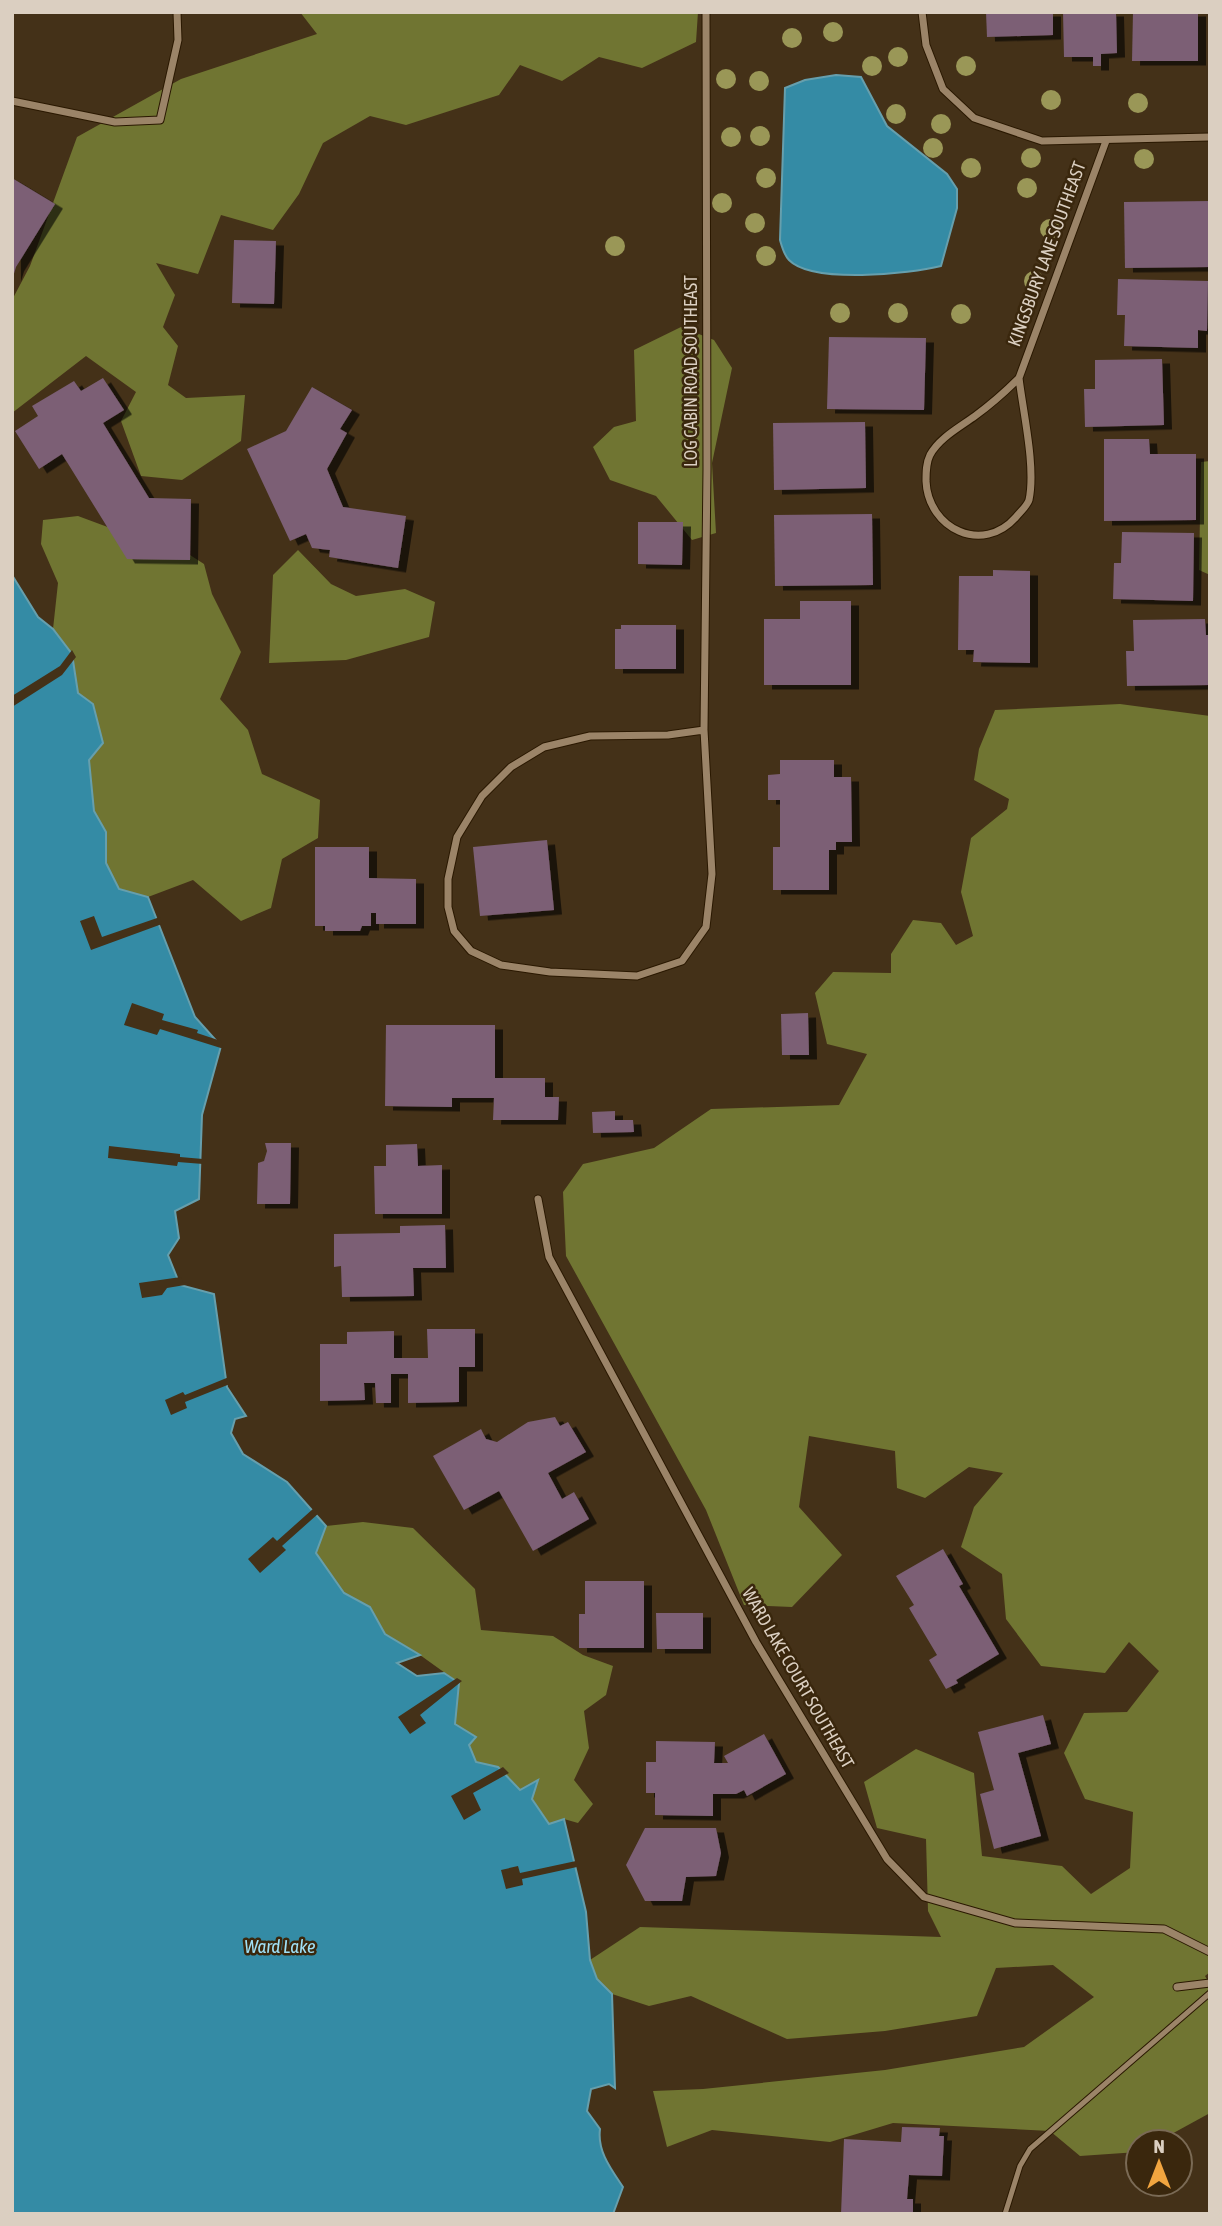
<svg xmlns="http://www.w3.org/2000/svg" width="1222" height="2226" font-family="'Asap Condensed',sans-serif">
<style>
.forest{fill:#707532}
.water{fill:#348ba5;stroke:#669fad;stroke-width:2}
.pier{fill:#443118}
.building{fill:#7b5f75;filter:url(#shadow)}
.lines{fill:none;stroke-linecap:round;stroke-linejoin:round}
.service-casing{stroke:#2a1801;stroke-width:7}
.minor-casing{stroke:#2a1801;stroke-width:9}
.service{stroke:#9b8468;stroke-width:5}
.minor{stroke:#9b8468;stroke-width:7}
.tree{fill:#9a9757}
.labels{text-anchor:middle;stroke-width:5;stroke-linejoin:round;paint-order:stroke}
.street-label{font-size:18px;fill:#dbcfc1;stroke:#3a270d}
.water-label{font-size:19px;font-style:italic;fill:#a0e1f7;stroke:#3a270d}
</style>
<defs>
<filter id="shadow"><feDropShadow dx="8" dy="4.5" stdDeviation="0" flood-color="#0009"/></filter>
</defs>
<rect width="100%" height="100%" fill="#443118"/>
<!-- forest -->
<g class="forest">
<polygon points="300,12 698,12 696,42 642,68 599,57 562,81 520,65 499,95 406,125 370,116 323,143 299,194 273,230 221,215 198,274 156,263 175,295 163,327 178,346 168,385 186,398 245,395 241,441 182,480 141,476 121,421 136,392 86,356 12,413 12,300 30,266 77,137 181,79 317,34"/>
<polygon points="681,327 714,340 732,368 712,463 716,533 692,540 656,496 610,480 593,447 614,427 636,421 634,350"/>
<polygon points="1210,461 1210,575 1199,570 1201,462"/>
<polygon points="78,516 113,529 176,546 204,564 212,594 241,652 220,699 248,730 262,774 320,800 318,838 282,859 271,908 241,921 193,880 148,897 119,889 106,863 106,832 94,811 89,760 103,743 93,704 78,693 72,654 53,629 58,583 41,544 43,520"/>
<polygon points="298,550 331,584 356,596 405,589 435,602 429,637 346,660 269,663 273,575"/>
<polygon points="1120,704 1210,716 1210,1972 1205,1976 1210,1984 1210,2113 1157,2142 1138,2142 1138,2152 1080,2156 1050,2131 893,2123 830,2142 712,2130 667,2147 653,2091 703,2089 885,2070 1024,2047 1094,1997 1053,1965 996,1968 977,2016 885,2031 787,2039 691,1996 649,2006 612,1994 597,1979 590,1960 640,1927 941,1937 928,1911 926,1839 877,1828 864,1782 916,1749 974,1773 982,1856 1062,1866 1091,1894 1130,1868 1133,1812 1085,1799 1064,1753 1084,1713 1127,1712 1159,1671 1129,1642 1105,1673 1041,1666 1006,1619 1002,1574 961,1547 974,1507 1003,1473 969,1467 925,1498 897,1488 895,1451 809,1436 799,1507 842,1555 792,1607 744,1605 706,1510 566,1256 563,1192 583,1164 654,1148 711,1109 839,1105 867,1054 827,1044 815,993 833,972 891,973 891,954 913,920 941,923 956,945 973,936 961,892 971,838 1007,809 1009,799 974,780 979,749 995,710"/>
<polygon points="363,1522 413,1528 475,1589 481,1630 553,1636 583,1655 613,1666 606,1695 584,1711 589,1748 574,1780 593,1804 578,1823 564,1819 549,1824 532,1798 537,1781 520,1790 498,1767 476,1763 468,1745 476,1737 455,1725 459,1683 420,1655 385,1634 370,1607 344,1593 316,1553 326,1526"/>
</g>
<!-- water -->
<g class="water">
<path d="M 836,75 L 861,77 L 887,126 L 947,174 L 957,189 L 957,208 L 941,266 C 910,274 812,284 789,260 C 784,255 782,247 780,240 L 785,88 L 805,80 Z"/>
<path d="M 12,575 L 38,617 L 53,629 L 72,654 L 78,693 L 93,704 L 103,743 L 89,760 L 94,811 L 106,832 L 106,863 L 119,889 L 148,897 L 195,1017 L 221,1046 L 202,1115 L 199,1199 L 175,1211 L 179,1238 L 168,1255 L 180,1285 L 214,1294 L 227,1387 L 246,1416 L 235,1419 L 231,1433 L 243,1454 L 287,1482 L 326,1526 L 316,1553 L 344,1593 L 370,1607 L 385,1634 L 420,1655 L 397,1663 L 417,1676 L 444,1673 L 459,1683 L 455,1724 L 476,1737 L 469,1745 L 476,1762 L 498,1767 L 520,1790 L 538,1780 L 532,1799 L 549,1824 L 564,1819 L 586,1912 L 590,1960 L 597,1979 L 612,1994 L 615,2088 L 609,2084 L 591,2089 L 587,2111 L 600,2129 C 597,2151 611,2169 623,2187 L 613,2214 L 12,2214 Z"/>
</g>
<!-- pier -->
<g class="pier">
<polygon points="72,650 76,657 62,675 12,707 12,696 60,666"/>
<polygon points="94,916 102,937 160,917 162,924 91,950 80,921"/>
<polygon points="132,1003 164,1014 162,1020 198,1030 197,1033 221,1041 224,1049 160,1029 157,1035 124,1025"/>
<polygon points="109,1146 180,1154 180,1157 203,1159 203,1164 178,1162 177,1166 108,1158"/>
<polygon points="181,1277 183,1282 191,1284 167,1288 162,1295 142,1298 139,1283"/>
<polygon points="229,1377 230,1384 185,1402 187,1408 171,1415 165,1400 183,1392 185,1395"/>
<polygon points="314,1508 319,1513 282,1546 286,1550 260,1573 248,1559 273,1537 277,1541"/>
<polygon points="457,1678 462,1681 420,1715 426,1723 410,1734 398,1717"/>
<polygon points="503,1767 509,1773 473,1793 481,1810 464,1820 451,1796"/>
<polygon points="576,1861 577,1867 522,1879 523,1885 506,1889 501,1870 518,1866 520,1873"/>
</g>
<!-- building -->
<g class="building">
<polygon points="986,12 1053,12 1053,35 987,37"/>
<polygon points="1063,12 1116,12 1117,53 1101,54 1101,66 1093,66 1093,57 1064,57"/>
<polygon points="1133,12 1198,12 1198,61 1132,61"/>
<polygon points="12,178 55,204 16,267 13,277"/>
<polygon points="1210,201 1210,267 1125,268 1124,202"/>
<polygon points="234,240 276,241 274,304 232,303"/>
<polygon points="1118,279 1208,281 1207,331 1198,330 1198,348 1124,346 1125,315 1117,315"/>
<polygon points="829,337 926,338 924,410 827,409"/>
<polygon points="1162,359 1164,425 1085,427 1084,389 1095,389 1095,360"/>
<polygon points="103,378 124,410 103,423 149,498 191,499 190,560 127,559 62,454 39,469 15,431 38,416 32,406 74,381 81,391"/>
<polygon points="312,387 352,410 340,429 347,433 327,469 343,507 406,516 398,568 329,557 330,550 312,548 306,534 290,541 247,449 286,431"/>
<polygon points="865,422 866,488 774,490 773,423"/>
<polygon points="1104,439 1149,439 1150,454 1196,454 1196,520 1104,521"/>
<polygon points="872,514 873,585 775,586 774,515"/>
<polygon points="638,522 683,522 682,565 638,564"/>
<polygon points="1122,532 1194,533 1193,601 1113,599 1114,563 1121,563"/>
<polygon points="993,570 1030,571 1030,663 973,662 974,650 958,650 959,576 993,576"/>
<polygon points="800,601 851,601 851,685 764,685 764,619 800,619"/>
<polygon points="1205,619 1206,635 1210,635 1210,685 1127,686 1126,651 1134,651 1133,620"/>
<polygon points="621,625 676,625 676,669 615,669 615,629 621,629"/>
<polygon points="780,760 834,760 834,777 851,777 852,842 836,842 836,850 829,850 829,890 773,890 773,847 780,847 780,800 768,800 768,775 780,774"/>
<polygon points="547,840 554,910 480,916 473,847"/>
<polygon points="315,847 369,847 369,878 416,879 416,924 376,924 376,913 371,913 371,926 362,926 360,931 325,931 325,926 315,926"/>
<polygon points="808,1013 809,1055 782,1055 781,1014"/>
<polygon points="386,1025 495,1025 495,1078 545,1078 545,1097 559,1097 558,1120 493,1120 494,1098 452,1098 452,1107 385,1106"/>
<polygon points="615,1111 615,1120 633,1120 634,1132 593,1133 592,1112"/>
<polygon points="265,1143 291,1143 290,1204 257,1204 258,1163 264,1161 267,1151"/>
<polygon points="417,1144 418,1166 442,1165 442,1214 375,1214 374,1166 386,1166 386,1145"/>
<polygon points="445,1225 446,1268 413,1268 414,1296 342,1297 341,1266 334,1267 334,1234 400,1233 400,1226"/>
<polygon points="427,1329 475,1329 475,1367 459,1367 459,1402 408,1403 408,1374 391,1374 391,1403 376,1403 375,1383 364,1383 365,1400 320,1401 320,1344 347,1344 347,1332 394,1331 394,1358 428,1358"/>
<polygon points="555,1417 560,1426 568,1422 586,1452 548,1473 562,1499 574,1492 589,1519 533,1551 499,1491 464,1510 433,1456 481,1429 486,1439 497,1442 528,1422"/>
<polygon points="943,1549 963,1584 959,1586 999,1654 956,1680 958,1683 946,1689 929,1660 937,1655 909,1608 914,1605 896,1576"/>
<polygon points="585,1581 644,1581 644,1648 579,1648 579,1614 585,1614"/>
<polygon points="656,1613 703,1613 703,1649 657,1649"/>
<polygon points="1043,1715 1051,1744 1018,1753 1041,1836 994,1849 980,1794 994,1790 978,1732"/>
<polygon points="764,1734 786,1774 747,1796 744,1790 736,1794 713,1794 713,1816 655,1815 655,1793 646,1793 646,1762 656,1762 656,1741 715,1742 714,1763 728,1763 724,1756"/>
<polygon points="645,1828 716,1828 721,1853 716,1876 686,1877 682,1901 645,1901 626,1865"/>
<polygon points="902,2127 940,2128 939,2136 944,2136 942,2176 909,2175 907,2199 913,2199 913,2214 841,2214 844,2139 901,2142"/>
</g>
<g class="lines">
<!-- service casing -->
<g class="service-casing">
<polyline id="service" points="1005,2214 1020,2166 1030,2149 1210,1993"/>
</g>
<!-- minor casing -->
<g class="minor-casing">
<g id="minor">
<polyline points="922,12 926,45 943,89 974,118 1042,141 1210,137"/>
<polyline points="12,101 115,122 160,120 178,40 177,12"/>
<path d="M 1019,378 C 1023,412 1036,467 1029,500 C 1027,506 1021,511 1016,517 C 983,555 928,529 926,481 C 926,472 926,463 930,455 C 939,438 960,427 975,416 C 990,405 1005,392 1019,378 L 1106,141"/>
<polyline points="704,730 668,735 590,736 544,747 511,767 482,796 457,837 448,879 448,907 454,931 471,951 501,965 550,972 637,976 682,961 706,927 712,874 704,730 707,469 706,12"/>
<polyline points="538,1199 549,1257 756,1642 887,1859 924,1897 1015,1923 1164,1929 1210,1952"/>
<polyline points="1177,1987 1210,1983"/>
</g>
</g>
<!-- service -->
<use href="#service" class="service"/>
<!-- minor -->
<use href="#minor" class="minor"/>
</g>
<!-- trees -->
<g class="tree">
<circle cx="833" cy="32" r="10"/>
<circle cx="792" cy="38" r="10"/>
<circle cx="898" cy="57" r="10"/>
<circle cx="872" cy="66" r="10"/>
<circle cx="966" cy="66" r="10"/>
<circle cx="726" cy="79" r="10"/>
<circle cx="759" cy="81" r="10"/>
<circle cx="1051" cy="100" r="10"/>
<circle cx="1138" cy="103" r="10"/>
<circle cx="896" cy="114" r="10"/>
<circle cx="941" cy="124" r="10"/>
<circle cx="760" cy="136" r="10"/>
<circle cx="731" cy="137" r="10"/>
<circle cx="933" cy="148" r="10"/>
<circle cx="1031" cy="158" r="10"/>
<circle cx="1144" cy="159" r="10"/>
<circle cx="971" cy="168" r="10"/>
<circle cx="766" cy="178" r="10"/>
<circle cx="1027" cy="188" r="10"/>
<circle cx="722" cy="203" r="10"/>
<circle cx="755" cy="223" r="10"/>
<circle cx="1050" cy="229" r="10"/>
<circle cx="615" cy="246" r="10"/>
<circle cx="766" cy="256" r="10"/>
<circle cx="1034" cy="281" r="10"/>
<circle cx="840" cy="313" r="10"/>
<circle cx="898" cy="313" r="10"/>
<circle cx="961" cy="314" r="10"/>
</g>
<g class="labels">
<!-- street labels -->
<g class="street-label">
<text transform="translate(1047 254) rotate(-70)" y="6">KINGSBURY LANE SOUTHEAST</text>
<text transform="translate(691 371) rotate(-90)" y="6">LOG CABIN ROAD SOUTHEAST</text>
<text transform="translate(798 1678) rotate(60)" y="6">WARD LAKE COURT SOUTHEAST</text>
</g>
<!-- water labels -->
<g class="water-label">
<text x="280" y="1953">Ward Lake</text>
</g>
</g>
<!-- border -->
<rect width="1222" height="2226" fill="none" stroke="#dbcfc1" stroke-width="28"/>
<!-- north arrow -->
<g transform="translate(1159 2163)"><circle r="33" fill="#3a270d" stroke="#7a6a55" stroke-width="2"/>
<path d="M0-5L12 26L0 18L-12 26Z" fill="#f1a540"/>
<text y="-10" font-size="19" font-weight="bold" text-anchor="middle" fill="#dbcfc1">N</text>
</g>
</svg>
